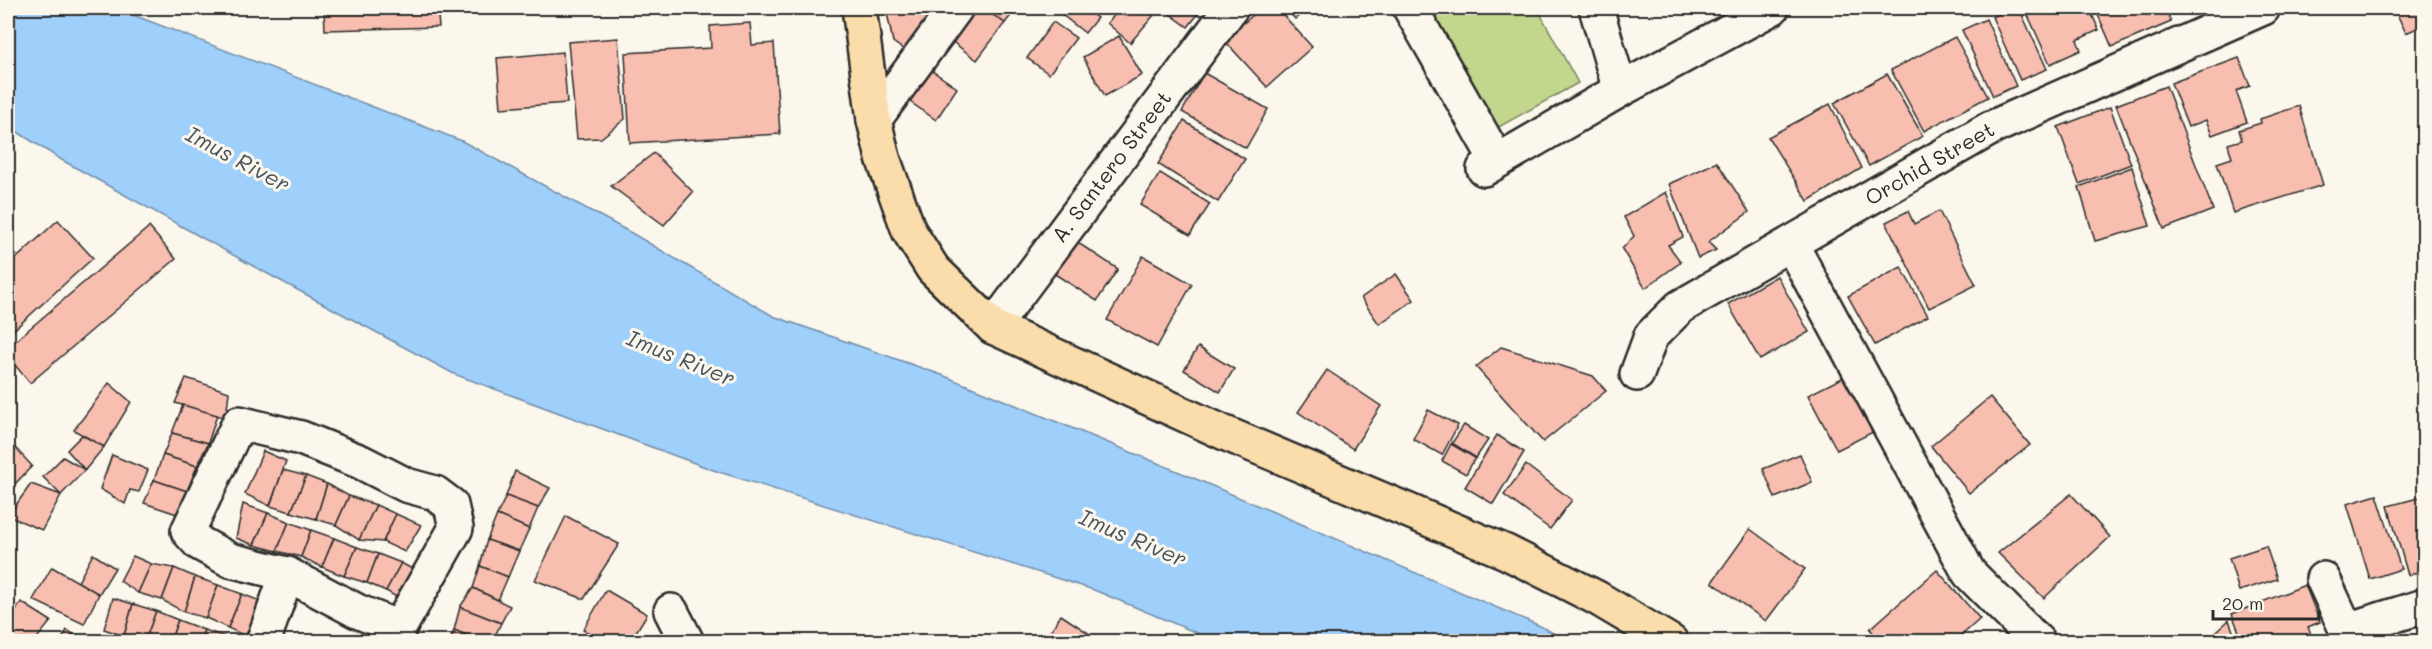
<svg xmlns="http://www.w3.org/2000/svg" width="2432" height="649" font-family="Mali,sans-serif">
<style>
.park{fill:#c2d78d;stroke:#76815c;stroke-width:1.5}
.water{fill:#9fcffb;stroke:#718da8;stroke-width:1.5}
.building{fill:#f8beb0;stroke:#2b2b2b;stroke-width:1.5}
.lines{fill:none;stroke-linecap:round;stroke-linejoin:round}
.minor-casing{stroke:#2b2b2b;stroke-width:38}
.major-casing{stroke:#2b2b2b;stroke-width:38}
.minor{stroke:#fbf7ec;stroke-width:33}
.major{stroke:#fbddab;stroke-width:33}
.labels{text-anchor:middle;stroke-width:6;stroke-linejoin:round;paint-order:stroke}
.street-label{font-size:21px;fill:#2b2b2b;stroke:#fbf7ec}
.water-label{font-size:22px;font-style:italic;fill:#48545f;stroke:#fbf7ec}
</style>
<rect width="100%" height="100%" fill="#fbf7ec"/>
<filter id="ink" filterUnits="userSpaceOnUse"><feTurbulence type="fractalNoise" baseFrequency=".0167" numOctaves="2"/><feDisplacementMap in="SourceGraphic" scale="12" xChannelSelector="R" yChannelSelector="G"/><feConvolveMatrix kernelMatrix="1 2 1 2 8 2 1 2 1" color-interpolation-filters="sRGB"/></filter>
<g filter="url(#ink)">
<!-- park -->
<polygon class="park" points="1430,8 1537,8 1578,83 1497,128"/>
<!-- water -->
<polygon class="water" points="8,8 125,8 136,16 462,141 635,235 773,316 942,375 1182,473 1540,626 1568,641 1216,641 1094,590 716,471 454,374 253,266 60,159 8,126"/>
<!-- building -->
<g class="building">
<polygon points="324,8 477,8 477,14 438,16 439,27 325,30"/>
<polygon points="489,8 541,8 489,13"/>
<polygon points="886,8 947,8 911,55 893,42"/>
<polygon points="969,8 983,8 1005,23 977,60 946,37"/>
<polygon points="983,8 1017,8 1005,23"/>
<polygon points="1065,8 1084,8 1097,18 1085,33 1061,14"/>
<polygon points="1093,8 1105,8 1100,13"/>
<polygon points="1121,8 1146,8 1154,15 1130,43 1107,23"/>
<polygon points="1162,8 1201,8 1202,9 1188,27"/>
<polygon points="1261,8 1277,8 1312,47 1267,87 1224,40"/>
<polygon points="1285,8 1308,8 1295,19"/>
<polygon points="2013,8 2019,8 2047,69 2020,80 1992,17"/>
<polygon points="2034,8 2089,8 2099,30 2077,40 2081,50 2050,64 2026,11"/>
<polygon points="2095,8 2165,8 2171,22 2112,47"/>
<polygon points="2394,8 2424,8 2424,25 2406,33"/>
<polygon points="1986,19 2016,86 1993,96 1962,30"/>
<polygon points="1053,22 1076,38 1049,74 1027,58"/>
<polygon points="750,23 752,45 774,43 780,134 630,143 625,53 711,48 710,26"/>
<polygon points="1119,36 1142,75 1105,96 1083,57"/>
<polygon points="1955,37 1988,97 1924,131 1891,70"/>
<polygon points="618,38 625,119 601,138 577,139 568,42"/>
<polygon points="563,52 567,103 501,108 497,58"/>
<polygon points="2239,58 2250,86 2236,91 2247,122 2212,135 2206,120 2188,127 2171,83"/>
<polygon points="928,68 957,88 936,120 906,99"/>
<polygon points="1204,73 1268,109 1246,148 1182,112"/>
<polygon points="1887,74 1923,136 1869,166 1834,103"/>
<polygon points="2166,86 2213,210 2164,229 2116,105"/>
<polygon points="1830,104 1862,168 1808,201 1768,137"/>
<polygon points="2299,106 2323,185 2233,213 2217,163 2232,158 2228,144 2242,140 2239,130 2261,123 2260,119"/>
<polygon points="2110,107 2131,164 2079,184 2058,127"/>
<polygon points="1184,121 1245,159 1218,202 1158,164"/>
<polygon points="654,153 693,192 664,225 611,186"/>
<polygon points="1717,162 1749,212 1708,242 1716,250 1698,258 1669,184"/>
<polygon points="2132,167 2150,226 2095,241 2079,187"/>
<polygon points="1160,173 1210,204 1190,235 1140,205"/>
<polygon points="1666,192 1683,237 1668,245 1681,262 1645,288 1622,249 1634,236 1624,217"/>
<polygon points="1908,211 1914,224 1939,211 1976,285 1929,308 1886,222"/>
<polygon points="58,220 93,258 8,335 8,266"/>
<polygon points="149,227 176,259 30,383 8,357 8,347"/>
<polygon points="1072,239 1118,269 1097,301 1050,271"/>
<polygon points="1143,256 1192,284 1157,347 1107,320"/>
<polygon points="1901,267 1928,316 1875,345 1848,296"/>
<polygon points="1396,274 1414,300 1379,324 1361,298"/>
<polygon points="1777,276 1809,332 1760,360 1728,304"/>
<polygon points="1198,347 1234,369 1220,392 1184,370"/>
<polygon points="1501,347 1593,376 1606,391 1543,442 1476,367"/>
<polygon points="1327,370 1381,406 1353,449 1298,412"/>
<polygon points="1850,374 1879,429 1837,450 1808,395"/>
<polygon points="186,378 229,392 226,418 175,403"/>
<polygon points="109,383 131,402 104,447 74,430"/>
<polygon points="1990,397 2030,445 1969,493 1931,446"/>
<polygon points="183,405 217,415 208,443 172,433"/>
<polygon points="1428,410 1458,425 1442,455 1413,439"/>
<polygon points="1464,425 1488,440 1476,458 1452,443"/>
<polygon points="172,433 208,443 197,466 163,455"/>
<polygon points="82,435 104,447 85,470 67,450"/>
<polygon points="1497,435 1524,452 1493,504 1465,487"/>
<polygon points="8,440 32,466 13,486 8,480"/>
<polygon points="1451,444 1475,458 1466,474 1442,461"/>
<polygon points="263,451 286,461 270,506 245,494"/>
<polygon points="1800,454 1812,482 1775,498 1763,469"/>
<polygon points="112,455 148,470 139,492 130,490 125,504 100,489"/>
<polygon points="163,455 197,466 187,491 154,480"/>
<polygon points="63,457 85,470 61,495 43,477"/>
<polygon points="1526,465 1572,500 1550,529 1504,495"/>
<polygon points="283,470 306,476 291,512 270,506"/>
<polygon points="515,471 550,488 538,508 506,496"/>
<polygon points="306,476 327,484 316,519 291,512"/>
<polygon points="154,480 187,491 177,514 144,503"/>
<polygon points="31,484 61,495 42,530 8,516"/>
<polygon points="327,484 349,496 336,525 316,519"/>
<polygon points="2071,494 2110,537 2044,598 1998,553"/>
<polygon points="2377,495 2401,569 2370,579 2347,504"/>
<polygon points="349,496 376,505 359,540 336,525"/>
<polygon points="506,496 538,508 529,529 497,515"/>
<polygon points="2422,497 2424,505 2424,570 2408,575 2388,506"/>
<polygon points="243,504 268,513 254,545 236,538"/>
<polygon points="376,505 396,514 383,542 359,540"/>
<polygon points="268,513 289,522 277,551 254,545"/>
<polygon points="396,514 421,525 405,552 383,542"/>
<polygon points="497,515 529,529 519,551 487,540"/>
<polygon points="566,516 619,544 584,599 535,580"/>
<polygon points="289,522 311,530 301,557 277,551"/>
<polygon points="1750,529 1805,569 1766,621 1712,582"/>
<polygon points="311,530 334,538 322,567 301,557"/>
<polygon points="334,538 357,547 344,576 322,567"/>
<polygon points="487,540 519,551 508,577 480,566"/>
<polygon points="2266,546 2277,579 2239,591 2229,558"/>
<polygon points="357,547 378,554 367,583 344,576"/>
<polygon points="93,554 115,568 99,594 78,582"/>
<polygon points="378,554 401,563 386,591 367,583"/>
<polygon points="133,556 151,564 138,593 120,581"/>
<polygon points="401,563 420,573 405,602 386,591"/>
<polygon points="151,564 174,568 162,600 138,593"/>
<polygon points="480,566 508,577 498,600 473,588"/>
<polygon points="52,567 99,594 84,624 33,600"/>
<polygon points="174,568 195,577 184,612 162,600"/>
<polygon points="1937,570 1980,619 1954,642 1881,642 1870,629"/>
<polygon points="195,577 218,585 206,618 184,612"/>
<polygon points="218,585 242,594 228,628 206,618"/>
<polygon points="2305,585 2320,622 2308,627 2314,642 2243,642 2232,614"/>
<polygon points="473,588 510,606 501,623 460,607"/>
<polygon points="606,590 647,614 630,642 602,642 583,630"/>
<polygon points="242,594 265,603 249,638 228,628"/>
<polygon points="113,598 133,604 124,636 104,629"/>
<polygon points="21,602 51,621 34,642 20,642 8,633 8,625"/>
<polygon points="133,604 156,611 145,641 124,636"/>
<polygon points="460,607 501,623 492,642 483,642 454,630"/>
<polygon points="156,611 178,620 170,642 145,641"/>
<polygon points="1061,615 1102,642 1043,642"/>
<polygon points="178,620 204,630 200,642 170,642"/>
<polygon points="2229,620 2237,642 2205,642"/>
<polygon points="67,630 84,641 60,642"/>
<polygon points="204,630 226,637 224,642 200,642"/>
<polygon points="454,630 483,642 450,642"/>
</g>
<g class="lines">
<!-- minor casing -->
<g class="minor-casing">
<g id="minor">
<polyline points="1410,8 1497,161"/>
<polyline points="1596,8 1620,90"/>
<polyline points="874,120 956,8"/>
<polyline points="1484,169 1620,90 1772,8"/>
<polyline points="1791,244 1969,573 2038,642"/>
<polyline points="993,327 1231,8"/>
<polyline points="1637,374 1651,336 1680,307 1991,128 2263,8"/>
<polyline points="2323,579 2352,642"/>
<polyline points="671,611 687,642"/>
<polyline points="2347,630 2424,606"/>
<polyline points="263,642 287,574"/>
<polyline points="395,642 399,628 456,528 451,505 435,493 406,485 361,462 301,438 239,423 188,531 199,543 230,560 287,574 357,611 399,628"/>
</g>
</g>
<!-- major casing -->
<g class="major-casing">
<polyline id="major" points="859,8 874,120 883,158 909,231 933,269 993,327 1227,434 1506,552 1597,598 1671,642"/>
</g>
<!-- minor -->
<use href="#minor" class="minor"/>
<!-- major -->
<use href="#major" class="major"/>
</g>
</g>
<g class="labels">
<!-- street labels -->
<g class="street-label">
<text transform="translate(1930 164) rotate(-30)" y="7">Orchid Street</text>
<text transform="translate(1112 167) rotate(-53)" y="7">A. Santero Street</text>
</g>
<!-- water labels -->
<g class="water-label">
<text transform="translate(238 159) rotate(28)" y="8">Imus River</text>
<text transform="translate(681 358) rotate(22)" y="8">Imus River</text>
<text transform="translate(1133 538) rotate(23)" y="8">Imus River</text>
</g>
</g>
<!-- margin -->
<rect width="2432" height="649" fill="none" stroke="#fbf7ec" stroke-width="30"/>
<rect x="15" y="15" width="2402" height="619" fill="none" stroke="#2b2b2b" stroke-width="2" filter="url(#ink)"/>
<!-- scale -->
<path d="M2213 610v9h106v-9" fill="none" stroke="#2b2b2b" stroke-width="3"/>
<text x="2222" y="610" font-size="18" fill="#2b2b2b" stroke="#fbf7ec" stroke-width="4.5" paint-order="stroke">20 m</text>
</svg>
